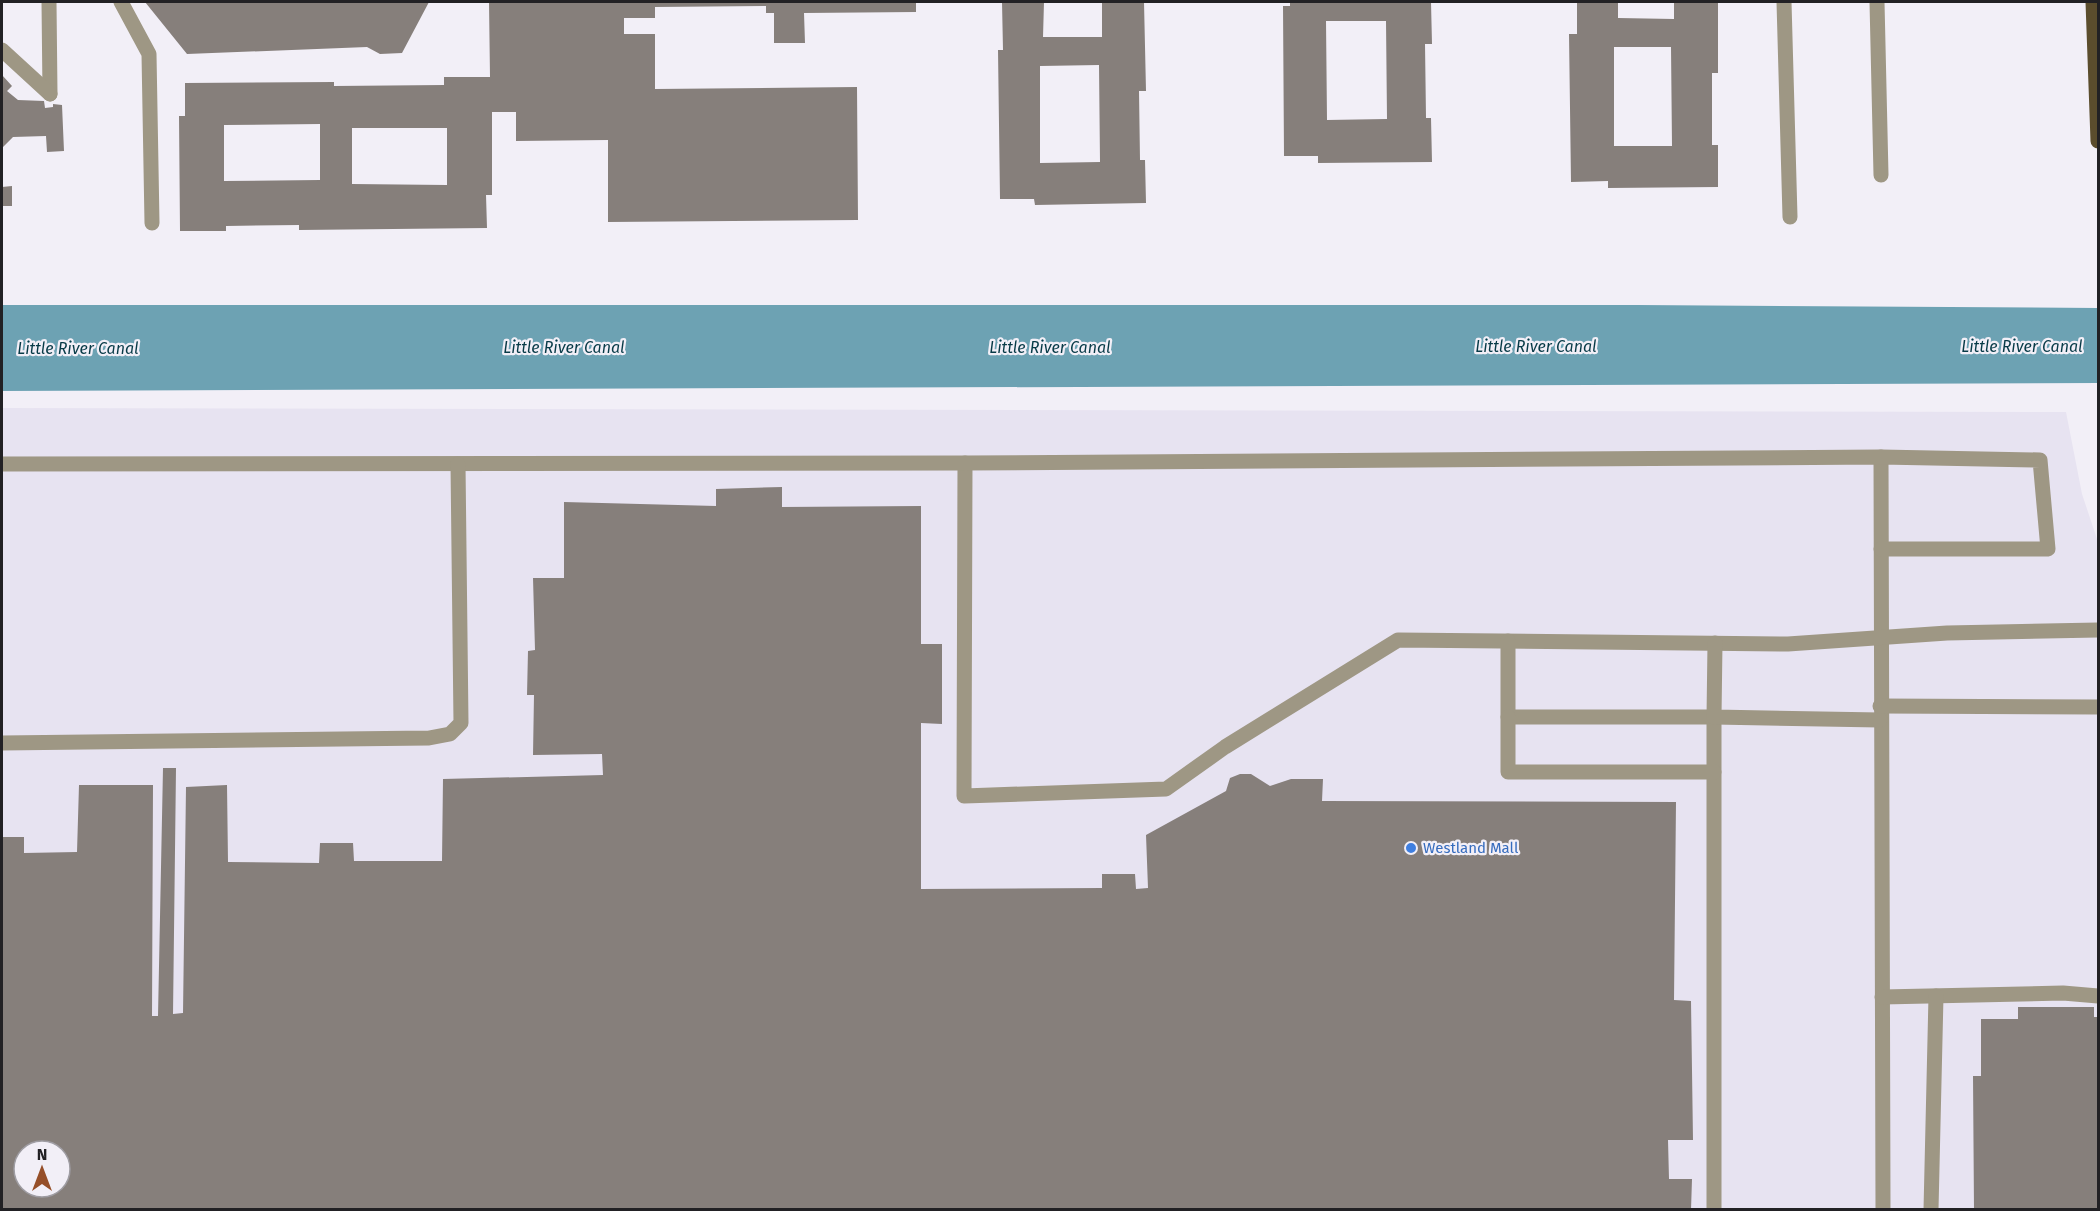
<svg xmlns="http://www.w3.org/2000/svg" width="2100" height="1211" font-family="'Fira Sans',sans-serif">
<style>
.built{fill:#e7e3f1;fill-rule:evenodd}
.water{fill:#6da2b3}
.building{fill:#867f7b;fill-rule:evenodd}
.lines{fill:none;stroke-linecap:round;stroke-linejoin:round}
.minor{stroke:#9e9784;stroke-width:15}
.major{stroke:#5b4d2d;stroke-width:15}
.shop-dot{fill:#3f7fe0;stroke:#f2eff7;stroke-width:2}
.labels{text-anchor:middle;stroke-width:4.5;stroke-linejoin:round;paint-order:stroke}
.shop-label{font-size:15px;fill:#366cbe;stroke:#f2eff7;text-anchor:start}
.water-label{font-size:16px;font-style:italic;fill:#073a47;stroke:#f2eff7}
</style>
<rect width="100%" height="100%" fill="#f2eff7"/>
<!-- built -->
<path class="built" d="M 2,408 L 2066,412 L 2082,494 L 2098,542 L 2098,1209 L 2,1210 ZM 24,1151 L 60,1151 L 60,1187 L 24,1187 Z"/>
<!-- water -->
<polygon class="water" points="2,305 1638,305 2098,308 2098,383 2,391"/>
<!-- building -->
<g class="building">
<polygon points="145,2 429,2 402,53 380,54 367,47 187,54"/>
<path d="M 489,2 L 916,2 L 916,12 L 804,13 L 805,43 L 774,43 L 774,13 L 766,13 L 766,6 L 655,7 L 655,18 L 624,18 L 624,34 L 655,34 L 655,89 L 857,87 L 858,220 L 608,222 L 608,140 L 516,141 L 516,112 L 492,112 L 492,195 L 486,195 L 487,228 L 299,230 L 299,225 L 226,226 L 226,231 L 180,231 L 179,116 L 185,116 L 185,83 L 334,82 L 334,86 L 444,85 L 444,77 L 490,77 ZM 320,124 L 320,180 L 224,181 L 224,125 ZM 352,128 L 447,128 L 447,185 L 352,184 Z"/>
<path d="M 1002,2 L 1044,2 L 1043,37 L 1102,37 L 1102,2 L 1144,2 L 1146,91 L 1139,91 L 1140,160 L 1145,160 L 1146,203 L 1035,205 L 1034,199 L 1000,199 L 998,50 L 1003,50 ZM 1099,65 L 1100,162 L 1040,163 L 1040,66 Z"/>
<path d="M 1290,2 L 1431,2 L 1432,44 L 1425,44 L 1426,118 L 1431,118 L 1432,162 L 1318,163 L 1318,156 L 1284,156 L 1283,6 L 1290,6 ZM 1326,21 L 1386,21 L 1387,119 L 1327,120 Z"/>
<path d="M 1577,2 L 1618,2 L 1618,18 L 1674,19 L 1674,2 L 1718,2 L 1718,73 L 1712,73 L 1712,145 L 1718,145 L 1718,187 L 1608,188 L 1608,181 L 1571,182 L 1569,34 L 1577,34 ZM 1614,47 L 1671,47 L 1672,146 L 1614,146 Z"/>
<polygon points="2,75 12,86 7,91 18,100 44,101 45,108 53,107 53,104 62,105 64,151 47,152 46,136 13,137 2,148"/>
<polygon points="12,186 12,206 2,206 2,187"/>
<path d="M 782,487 L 782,507 L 921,506 L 921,644 L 942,644 L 942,724 L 921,723 L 921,889 L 1102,888 L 1102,874 L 1135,874 L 1136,889 L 1148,888 L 1146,835 L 1226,791 L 1230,778 L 1240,774 L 1251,774 L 1270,786 L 1291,779 L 1323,779 L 1322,801 L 1676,802 L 1674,1000 L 1691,1001 L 1693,1140 L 1668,1140 L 1669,1179 L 1692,1179 L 1691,1210 L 2,1210 L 2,837 L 24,837 L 24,853 L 77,852 L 79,785 L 153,785 L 152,1016 L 158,1016 L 163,768 L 176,768 L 173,1014 L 183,1013 L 186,787 L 227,785 L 228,862 L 319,863 L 320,843 L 353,843 L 354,861 L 442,861 L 443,779 L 603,775 L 602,754 L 533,755 L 534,695 L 527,695 L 528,651 L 535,650 L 533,578 L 564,578 L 564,502 L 716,506 L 716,489 ZM 24,1151 L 60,1151 L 60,1187 L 24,1187 Z"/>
<polygon points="2018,1007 2094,1007 2094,1017 2098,1017 2098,1210 1974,1210 1973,1076 1981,1076 1981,1019 2018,1019"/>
</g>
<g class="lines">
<!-- minor -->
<g class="minor">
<polyline points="49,2 50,94"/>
<polyline points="121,2 149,54 152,223"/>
<polyline points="1784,2 1790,217"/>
<polyline points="1877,2 1881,175"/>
<polyline points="2,50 50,94"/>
<polyline points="1881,457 1883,1210"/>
<polyline points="965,463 964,796 1166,789 1225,747 1398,640 1788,644 1947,633 2098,630"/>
<polyline points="2,464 965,463 1881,457 2040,460 2048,549 1881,549"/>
<polyline points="1508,641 1508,717 1714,717 1714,1210"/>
<polyline points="1715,643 1714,717 1880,720"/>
<polyline points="1880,706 2098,707"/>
<polyline points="1508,717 1508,772 1714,772"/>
<polyline points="2,743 429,738 450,734 461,723 458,464"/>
<polyline points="1882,997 2063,993 2098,996"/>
<polyline points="1931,1210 1936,996"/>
</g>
<!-- major -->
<polyline class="major" points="2093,2 2098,141"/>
</g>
<!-- markers -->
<circle class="shop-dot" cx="1411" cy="848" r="6"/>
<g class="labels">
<!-- shop labels -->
<g class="shop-label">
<text x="1423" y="853">Westland Mall</text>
</g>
<!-- water labels -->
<g class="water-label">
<text x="1536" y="352">Little River Canal</text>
<text x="2022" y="352">Little River Canal</text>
<text x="564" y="353">Little River Canal</text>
<text x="1050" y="353">Little River Canal</text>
<text x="78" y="354">Little River Canal</text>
</g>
</g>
<!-- border -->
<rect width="2100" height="1211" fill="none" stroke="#222124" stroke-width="6"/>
<!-- north arrow -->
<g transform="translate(42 1169)"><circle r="28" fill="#f2eff7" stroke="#9f9da3" stroke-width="1.5"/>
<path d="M0-4.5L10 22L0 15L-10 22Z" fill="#964f29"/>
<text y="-9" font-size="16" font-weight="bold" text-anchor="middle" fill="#222124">N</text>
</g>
</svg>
